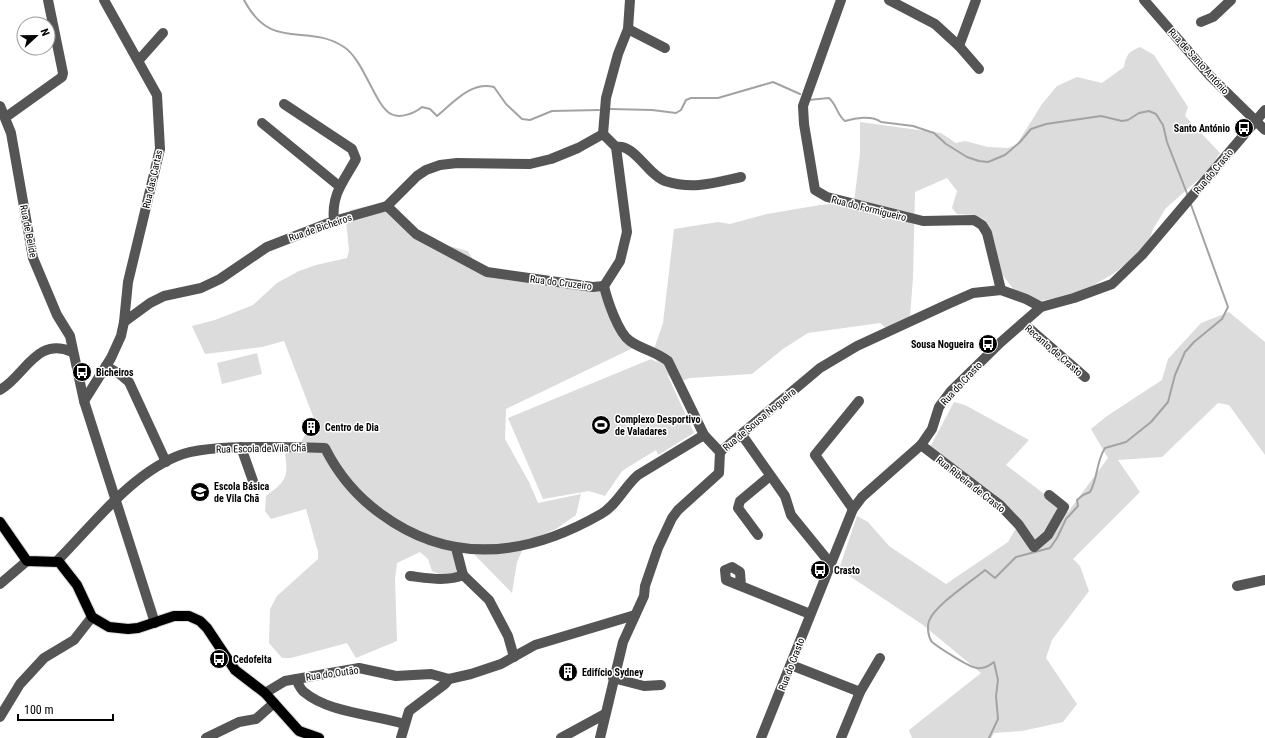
<svg xmlns="http://www.w3.org/2000/svg" width="1265" height="738" font-family="'Roboto Condensed',sans-serif">
<style>
.green{fill:#dcdcdc}
.lines{fill:none;stroke-linecap:round;stroke-linejoin:round}
.stream{stroke:#a3a3a3;stroke-width:2}
.major-casing{stroke:#dbdbdb;stroke-width:12}
.minor{stroke:#555;stroke-width:10}
.major{stroke:#000;stroke-width:10}
.labels{text-anchor:middle;stroke-width:3;stroke-linejoin:round;paint-order:stroke}
.street-label{font-size:10px;fill:#000;stroke:#fff}
.poi-label{font-size:10px;font-weight:bold;fill:#000;stroke:#fff;text-anchor:start}
</style>
<rect width="100%" height="100%" fill="#fff"/>
<!-- green -->
<g class="green">
<path d="M 1140,47 L 1154,55 L 1188,107 L 1185,116 L 1220,153 L 1208,171 L 1166,208 L 1153,229 L 1147,247 L 1113,274 L 1078,294 L 1040,301 L 1018,295 L 998,269 L 995,245 L 985,220 L 975,215 L 957,214 L 952,208 L 957,191 L 947,178 L 915,192 L 913,278 L 910,317 L 886,328 L 880,323 L 808,333 L 783,349 L 752,374 L 690,378 L 675,383 L 667,374 L 694,433 L 658,455 L 656,450 L 622,471 L 605,496 L 589,491 L 543,499 L 508,418 L 651,359 L 658,363 L 652,355 L 663,323 L 674,229 L 718,222 L 730,224 L 767,214 L 820,205 L 854,202 L 860,154 L 860,122 L 941,133 L 956,143 L 965,141 L 988,147 L 1008,148 L 1017,144 L 1042,104 L 1057,86 L 1077,77 L 1102,83 L 1124,67 C 1126,55 1129,51 1140,47 Z"/>
<path d="M 390,201 L 401,223 L 438,243 L 468,251 L 473,260 L 481,266 L 594,290 L 596,292 L 604,292 L 633,348 L 506,409 L 505,439 L 529,482 L 538,503 L 581,494 L 576,515 L 556,529 L 526,542 L 517,562 L 512,593 L 464,544 L 459,555 L 456,575 L 443,576 L 432,571 L 428,559 L 420,552 L 397,563 L 395,579 L 397,641 L 356,658 L 347,643 L 291,658 L 282,658 L 269,643 L 270,609 L 277,596 L 318,559 L 318,552 L 306,509 L 271,519 L 265,511 L 266,496 C 285,482 289,478 285,454 L 298,449 L 306,433 L 318,429 L 284,341 L 262,347 L 205,354 L 192,326 L 215,320 L 253,305 L 277,283 L 299,271 L 316,265 L 347,258 L 349,250 L 346,221 L 351,219 L 350,210 Z"/>
<polygon points="1229,312 1265,342 1265,455 1229,405 1218,403 1162,457 1118,460 1140,492 1073,559 1080,566 1089,591 1052,640 1046,658 1077,704 1063,722 1022,731 994,733 991,738 912,738 909,730 981,673 923,625 839,569 857,516 868,522 889,546 946,584 1008,542 1020,521 992,492 929,449 954,402 965,405 1029,440 1006,465 1068,512 1108,458 1091,429 1107,416 1162,380 1168,359 1201,323"/>
<polygon points="257,353 262,374 222,384 217,363"/>
</g>
<g class="lines">
<!-- stream -->
<g class="stream">
<path d="M 244,0 C 272,53 306,22 344,47 C 364,60 375,106 391,114 C 400,119 415,113 422,107 L 430,109 L 437,116 C 453,103 471,81 494,87 L 506,104 L 522,119 L 530,120 L 552,111 L 599,110"/>
<path d="M 808,100 L 829,98 C 837,105 837,115 845,121 C 855,118 872,115 881,122 L 913,126 L 934,133 L 946,144 L 967,157 L 979,161 L 988,162 L 1005,155 L 1020,142 L 1031,129 L 1046,124 L 1101,116 L 1122,121 L 1128,120 L 1139,113 L 1149,111 L 1156,114 L 1163,125 L 1167,142 L 1188,196"/>
<polyline points="610,109 652,110 676,113 681,110 686,100 691,98 718,98 773,82 800,94"/>
<path d="M 989,738 L 998,719 L 996,696 L 998,680 L 994,662 C 989,666 983,669 977,668 C 970,668 938,647 932,642 C 928,637 927,627 929,621 C 935,605 971,582 985,570 L 995,578 L 1016,557 L 1050,548 L 1057,538 L 1066,519 L 1078,506 L 1077,500 L 1083,495 L 1090,492 C 1098,478 1096,462 1105,448 L 1126,442 L 1151,422 L 1168,402 L 1175,375 L 1185,352 L 1194,342 L 1222,319 L 1228,307 L 1190,202"/>
</g>
<!-- major casing -->
<g class="major-casing">
<polyline id="major" points="0,522 27,561 59,562 77,585 92,617 109,627 128,629 138,628 174,616 189,616 200,621 207,628 235,670 265,693 299,731 319,738"/>
</g>
<!-- minor -->
<g class="minor">
<polyline points="841,0 803,106 804,124 815,190 827,197 923,221 974,220 982,225 987,233 1001,290"/>
<polyline points="889,0 935,24 959,46 979,69"/>
<polyline points="1144,0 1210,76 1265,130"/>
<polyline points="1201,22 1213,17 1231,0"/>
<polyline points="628,29 665,48"/>
<polyline points="959,46 976,0"/>
<polyline points="139,60 163,33"/>
<path d="M 284,104 L 352,149 L 356,159 C 344,181 331,194 334,221"/>
<polyline points="0,106 11,133 33,258 57,315 70,336 84,401 155,623"/>
<polyline points="6,117 62,77 63,73 48,0"/>
<polyline points="262,123 339,186"/>
<path d="M 616,147 C 634,143 648,175 665,181 C 693,190 714,183 741,177"/>
<polyline points="387,206 416,234 487,272 593,287 604,286"/>
<polyline points="604,286 620,261 627,232 616,147 603,134 606,98 618,54 628,29 630,0"/>
<path d="M 604,286 C 607,299 618,333 630,341 C 643,350 655,351 668,361 L 704,435 L 720,452"/>
<polyline points="124,322 150,303 164,296 201,288 220,279 267,247 334,221 387,206 417,176 426,170 440,165 457,163 530,164 551,159 578,148 603,134"/>
<polyline points="1023,323 1085,377"/>
<polyline points="106,366 121,375 129,382 166,462"/>
<path d="M 0,390 C 25,376 36,336 72,352"/>
<polyline points="84,401 111,358 121,336 124,322 128,282 160,149 157,95 104,0"/>
<polyline points="742,435 785,496 791,515 830,563"/>
<polyline points="921,445 1000,505 1019,525 1034,547 1048,535 1064,507 1049,495"/>
<polyline points="241,447 253,481"/>
<polyline points="720,452 820,368 857,346 948,304 973,293 1001,290 1026,299 1041,307"/>
<polyline points="853,509 815,455 859,401"/>
<polyline points="758,535 738,508 740,501 770,476"/>
<polyline points="456,548 463,575"/>
<path d="M 57,561 C 93,525 133,471 183,454 C 195,450 209,449 222,448 C 257,446 291,447 325,448 C 339,476 356,496 381,514 C 452,566 528,556 601,514 C 617,505 624,487 638,475 L 704,435"/>
<polyline points="463,575 489,600 508,636 514,657"/>
<path d="M 410,576 C 427,578 447,582 463,575"/>
<polyline points="0,584 27,561"/>
<polyline points="741,586 740,572 732,567 725,570 726,580 810,614"/>
<polyline points="1237,586 1265,580"/>
<polyline points="791,665 860,692"/>
<polyline points="613,678 644,686 661,685"/>
<path d="M 296,679 C 298,683 300,689 304,692 C 329,713 373,714 404,724"/>
<polyline points="265,693 285,681 359,668 396,676 431,674 449,679 471,674 501,664 535,645 635,615"/>
<polyline points="0,717 20,684 44,658 74,640 92,617"/>
<polyline points="206,738 239,722 256,719 274,703"/>
<polyline points="401,738 409,711 445,684 449,679"/>
<polyline points="561,738 605,714"/>
<polyline points="600,738 623,642 644,596 645,586 658,548 672,518 678,510 719,473 720,452"/>
<polyline points="761,738 853,509 862,497 921,445 932,429 939,407 951,391 1001,342 1041,307 1074,298 1112,284 1142,255 1265,110"/>
<polyline points="841,738 860,692 880,658"/>
</g>
<!-- major -->
<use href="#major" class="major"/>
</g>
<!-- icons -->
<defs>
<g id="bus-disc" transform="scale(1)"><circle r="9.5" fill="#000" stroke="#fff"/><path d="M-5-6H5V4H4V6H2V4H-2V6H-4V4H-5ZM-3.5-4V0h7V-4ZM-3.5 1.2v1.5H-2V1.2ZM2 1.2v1.5H3.5V1.2Z" fill="#fff"/></g>
<g id="stadium-disc" transform="scale(1)"><circle r="9.5" fill="#000" stroke="#fff"/><path d="M0-5a6.5 5 0 1 0 0 10a6.5 5 0 1 0 0-10ZM-3.5-1.8h7v3.6h-7Z" fill="#fff"/></g>
<g id="building-disc" transform="scale(1)"><circle r="9.5" fill="#000" stroke="#fff"/><path d="M-4-6H4V6H1V3H-1V6H-4ZM-2.5-4.3h1.7v1.8h-1.7ZM.8-4.3h1.7v1.8H.8ZM-2.5-1h1.7V.8h-1.7ZM.8-1h1.7V.8H.8Z" fill="#fff"/></g>
<g id="school-disc" transform="scale(1)"><circle r="9.5" fill="#000" stroke="#fff"/><path d="M0-5L7-2L0 1L-7-2ZM-4 1L0 2.5L4 1V4Q0 6-4 4Z" fill="#fff"/></g>
</defs>
<g fill-rule="evenodd">
<use href="#bus-disc" x="1244" y="128"/>
<use href="#bus-disc" x="988" y="344"/>
<use href="#bus-disc" x="82" y="372"/>
<use href="#stadium-disc" x="601" y="425"/>
<use href="#building-disc" x="311" y="427"/>
<use href="#school-disc" x="200" y="492"/>
<use href="#bus-disc" x="820" y="570"/>
<use href="#bus-disc" x="219" y="659"/>
<use href="#building-disc" x="568" y="672"/>
</g>
<g class="labels">
<!-- street labels -->
<g class="street-label">
<text transform="translate(1199 61) rotate(48)" y="4">Rua de Santo António</text>
<text transform="translate(1213 171) rotate(-50)" y="4">Rua do Crasto</text>
<text transform="translate(152 179) rotate(-77)" y="4">Rua das Cartas</text>
<text transform="translate(869 208) rotate(14)" y="4">Rua do Formigueiro</text>
<text transform="translate(320 227) rotate(-19)" y="4">Rua de Bicheiros</text>
<text transform="translate(29 231) rotate(79)" y="4">Rua de Belide</text>
<text transform="translate(561 282) rotate(7)" y="4">Rua do Cruzeiro</text>
<text transform="translate(1054 350) rotate(41)" y="4">Recanto de Crasto</text>
<text transform="translate(961 383) rotate(-47)" y="4">Rua do Crasto</text>
<text transform="translate(759 419) rotate(-40)" y="4">Rua de Sousa Nogueira</text>
<text transform="translate(261 448) rotate(-1)" y="4">Rua Escola de Vila Chã</text>
<text transform="translate(971 484) rotate(38)" y="4">Rua Ribeira de Crasto</text>
<text transform="translate(791 664) rotate(-69)" y="4">Rua do Crasto</text>
<text transform="translate(332 673) rotate(-8)" y="4">Rua do Outão</text>
</g>
<!-- poi labels -->
<g class="poi-label">
<text x="1230" y="132" text-anchor="end">Santo António</text>
<text x="974" y="348" text-anchor="end">Sousa Nogueira</text>
<text x="96" y="376">Bicheiros</text>
<text x="615" y="423">Complexo Desportivo<tspan x="615" dy="12">de Valadares</tspan></text>
<text x="325" y="431">Centro de Dia</text>
<text x="214" y="490">Escola Básica<tspan x="214" dy="12">de Vila Chã</tspan></text>
<text x="834" y="574">Crasto</text>
<text x="233" y="663">Cedofeita</text>
<text x="582" y="676">Edifício Sydney</text>
</g>
</g>
<!-- north arrow -->
<g transform="translate(36 36) rotate(68)"><circle r="19" fill="#ffffff" stroke="#999999"/>
<path d="M0-3L7 15L0 10L-7 15Z" fill="#000000"/>
<text y="-6" font-size="11" font-weight="bold" text-anchor="middle" fill="#000000">N</text>
</g>
<!-- scale -->
<path d="M18 714v6h95v-6" fill="none" stroke="#000000" stroke-width="2"/>
<text x="24" y="714" font-size="12" fill="#000000" stroke="#ffffff" stroke-width="3" paint-order="stroke">100 m</text>
</svg>
